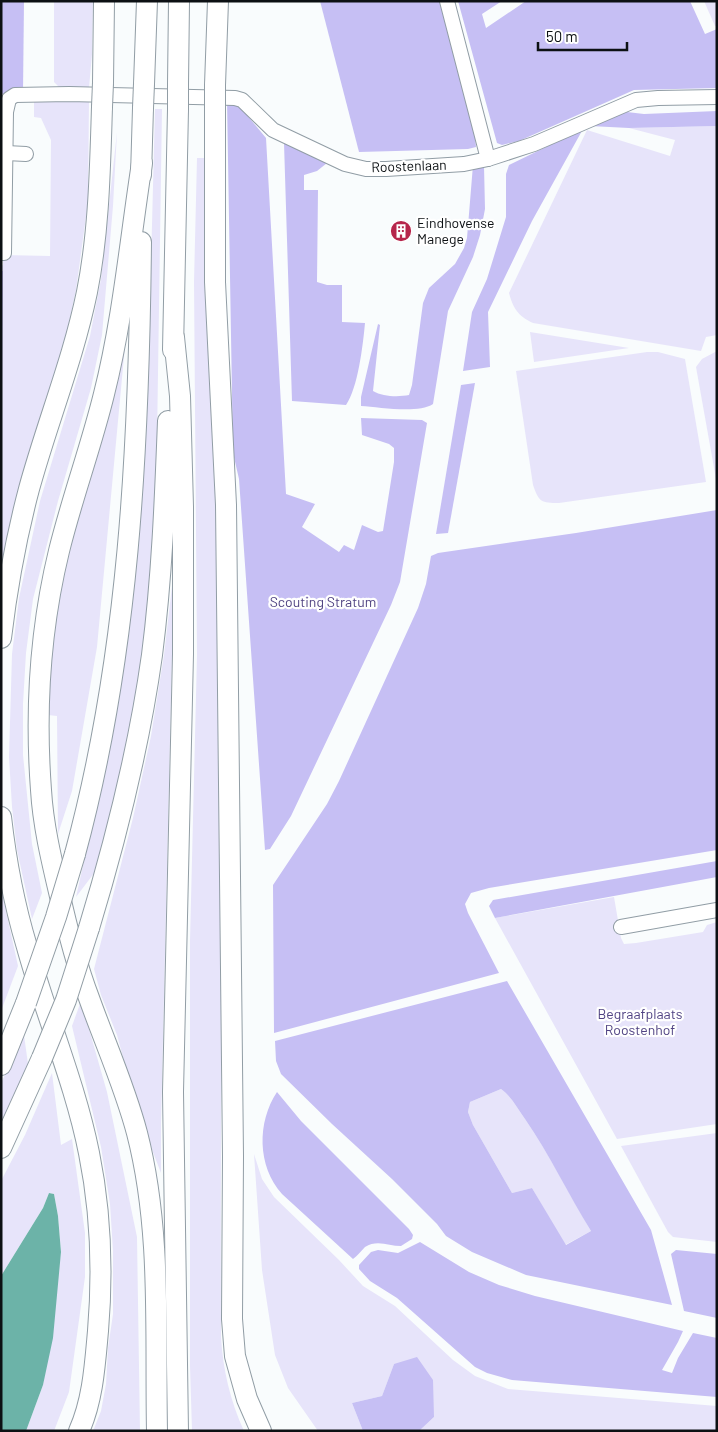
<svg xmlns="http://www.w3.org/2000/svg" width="718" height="1432" font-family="Barlow,sans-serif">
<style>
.green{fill:#e7e4fa}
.forest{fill:#c6bff4;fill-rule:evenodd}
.water{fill:#6cb3a8}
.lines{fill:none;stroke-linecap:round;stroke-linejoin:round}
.minor-casing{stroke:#919da5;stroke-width:16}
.highway-casing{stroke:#919da5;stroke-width:22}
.minor{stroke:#fff;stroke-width:14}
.highway{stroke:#fff;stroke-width:20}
.highway-bridge-casing{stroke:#919da5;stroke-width:22;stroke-linecap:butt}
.highway-bridge{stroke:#fff;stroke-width:20}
.labels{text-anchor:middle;stroke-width:4.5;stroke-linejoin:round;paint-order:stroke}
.street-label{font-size:14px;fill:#0c1013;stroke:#fff}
.poi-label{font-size:14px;fill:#0c1013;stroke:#fff;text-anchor:start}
.park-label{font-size:14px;fill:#504383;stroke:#fff}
</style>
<rect width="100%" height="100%" fill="#f9fcfd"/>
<!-- green -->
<g class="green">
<polygon points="54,1 93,1 92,54 89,88 61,89 54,82"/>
<polygon points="704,1 717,1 717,26 715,26"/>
<polygon points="34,100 89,100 88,202 76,290 65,341 11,525 1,565 1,266 3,265 3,255 50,256 51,140 41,118 34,117"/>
<polygon points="155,109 162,109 156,506 143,654 130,736 101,864 76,897 114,726 126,653 139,503 149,341"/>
<path d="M 717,126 L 717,335 L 706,337 L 701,351 L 533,323 C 518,316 513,308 509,293 L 587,130 L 670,156 L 675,140 L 629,128 Z"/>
<polygon points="117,132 113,206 102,335 91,388 58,501 33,599 26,653 23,704 23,755 32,844 42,893 32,919 17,850 12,807 9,757 12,654 19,598 40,501 90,336 101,279"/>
<path d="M 197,158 L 208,158 C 211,274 217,391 219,507 C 224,784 220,1060 221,1337 C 223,1370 230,1400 244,1431 L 192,1431 L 190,1366 L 190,941 L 197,655 L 194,282 Z"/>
<polygon points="530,332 629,348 534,362"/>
<polygon points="126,335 97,647 72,791 58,834 57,716 48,715 48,656 67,555"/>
<polygon points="717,351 717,479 716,479 696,367 702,359"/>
<path d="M 647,352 L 658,352 L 685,359 L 706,482 L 559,503 C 541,503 539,502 533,485 L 516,371 Z"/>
<polygon points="174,569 161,1124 161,1173 139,1116 117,1035 101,995 94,969 133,818 151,736 164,655"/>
<polygon points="1,888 18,966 1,1011"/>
<polygon points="614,897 621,938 624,944 636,943 703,932 707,925 717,922 717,1124 617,1139 495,918"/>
<polygon points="81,1001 107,1092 137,1237 140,1431 93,1431 101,1411 106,1384 108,1348 113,1314 113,1251 110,1204 101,1147 72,1026"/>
<polygon points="24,1035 28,1064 1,1123 1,1083"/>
<polygon points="52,1073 61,1145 72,1139 85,1233 85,1277 69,1392 54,1431 26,1431 43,1385 61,1252 58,1216 54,1194 49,1193 43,1208 1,1276 1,1181 25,1135"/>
<path d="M 501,1089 C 512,1097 517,1108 525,1119 C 550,1155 569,1194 591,1231 L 565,1245 L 532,1188 L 512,1193 L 473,1125 L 468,1112 L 470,1102 Z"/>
<polygon points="717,1133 717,1242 673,1237 668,1232 621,1146"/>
<polygon points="254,1154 262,1179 274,1197 339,1260 363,1286 395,1306 453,1360 475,1376 508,1389 717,1406 717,1431 419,1431 434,1417 394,1364 382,1396 352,1403 363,1431 318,1431 288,1388 275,1355 262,1270"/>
</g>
<!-- forest -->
<g class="forest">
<polygon points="1,1 24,1 23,92 1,94"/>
<polygon points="320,1 441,1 475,136 476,147 468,149 359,152"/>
<polygon points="458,1 502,1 482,14 486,28 526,1 690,1 705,34 717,29 717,88 634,90 519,141 502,145 497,143"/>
<polygon points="227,100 241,108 266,138 286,494 315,504 302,527 339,552 344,545 354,550 362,525 378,532 383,531 394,462 394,448 389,444 362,435 361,418 422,420 427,423 400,582 391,605 291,816 270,849 265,850 239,479 233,453"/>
<polygon points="717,111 717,126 629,128 590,126 627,112 644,114"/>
<polygon points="583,129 532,221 488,312 490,367 463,371 472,312 487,279 506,217 506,174 509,165"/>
<path d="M 284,143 L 327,163 L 317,171 L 304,175 L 304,190 L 318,190 L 317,282 L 327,285 L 342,285 L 342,322 L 365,323 C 363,345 358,388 346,405 L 292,401 Z"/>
<path d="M 473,165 L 484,166 L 485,209 L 480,235 L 473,257 L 448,311 L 433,404 C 418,414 379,407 361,406 L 361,397 L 378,324 L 380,325 L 373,391 C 383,397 399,397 409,395 L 412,385 L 423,303 L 429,288 L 455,264 L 464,248 L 467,238 Z"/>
<polygon points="1,271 3,271 2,387 1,387"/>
<polygon points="475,383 448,533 436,534 461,385"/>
<polygon points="717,510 717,850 489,888 471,893 465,904 468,913 499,973 274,1033 273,885 327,804 339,781 418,608 426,584 431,556 438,553 576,533"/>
<polygon points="717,861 717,877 495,918 489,906 493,900"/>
<path d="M 507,981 L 651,1230 L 672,1305 L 526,1275 L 472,1252 L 446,1236 L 437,1224 L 392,1179 L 332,1124 L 281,1074 L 276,1061 L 275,1041 ZM 501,1089 C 512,1097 517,1108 525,1119 C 550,1155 568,1194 591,1231 L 566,1245 L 532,1188 L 512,1193 L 473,1125 L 468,1112 L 470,1102 Z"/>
<path d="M 277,1092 L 301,1121 L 409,1229 L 413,1235 L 412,1239 L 401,1246 C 389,1246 377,1239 365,1247 C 361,1251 357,1256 353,1259 L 282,1194 C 257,1166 257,1122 277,1092 Z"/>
<polygon points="420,1242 469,1272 499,1285 535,1296 683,1331 678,1342 662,1370 672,1373 678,1358 693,1333 717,1338 717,1397 512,1380 487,1373 475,1367 397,1298 370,1281 359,1269 359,1265 371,1252 378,1250 398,1253"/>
<polygon points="676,1250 717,1254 717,1318 684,1311 671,1254"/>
<polygon points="417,1357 433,1380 434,1417 419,1431 363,1431 352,1403 382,1396 394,1364"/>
</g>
<!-- water -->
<polygon class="water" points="49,1193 54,1194 58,1216 61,1252 53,1338 43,1385 26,1431 1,1431 1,1276 43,1208"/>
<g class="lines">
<!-- minor casing -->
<g class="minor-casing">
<g id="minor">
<polyline points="447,1 488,159"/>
<polyline points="6,153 26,154"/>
<polyline points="1,253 4,253 6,112 9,99 15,95 69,94 235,98 242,100 273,130 345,164 366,169 386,169 464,164 488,159 534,144 636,100 658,98 717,97"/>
<polyline points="621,927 717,910"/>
</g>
</g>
<!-- highway casing -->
<g class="highway-casing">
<g id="highway">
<polyline points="103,83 104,1"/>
<polyline points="144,84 147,1"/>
<polyline points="178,84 179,1"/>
<polyline points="215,85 218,1"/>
<polyline points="215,110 215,282 226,505 233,1156 232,1319 235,1356 247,1399 261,1431"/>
<path d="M 142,163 C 130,240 123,319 104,394 C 91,447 72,498 59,551 C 40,629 35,709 41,790 C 43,824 51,858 59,892 C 67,928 76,964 89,998 C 105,1043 125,1087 137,1133 C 162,1230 155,1332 157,1431"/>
<polyline points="141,175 143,108"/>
<polyline points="174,337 180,396 183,507 183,654 173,1092 178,1431"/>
<polyline points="173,350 178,109"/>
<path d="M 1,638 C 7,588 16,538 29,489 C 47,423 73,360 87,292 C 99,232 100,169 102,107"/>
<path d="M 1,817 C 6,861 14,904 27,947 C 46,1016 75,1083 89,1153 C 101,1212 103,1271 98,1331 C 95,1364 93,1400 79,1431"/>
<path d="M 75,854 C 129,655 139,448 141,242"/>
<path d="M 89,928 C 116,839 139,748 152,655 C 162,577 165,499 168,421"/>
<polyline points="1,1065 26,1003"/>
<polyline points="1,1148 42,1058"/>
</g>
</g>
<!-- minor -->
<use href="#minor" class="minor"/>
<!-- highway -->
<use href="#highway" class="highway"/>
<!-- highway-bridge casing -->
<g class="highway-bridge-casing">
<g id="highway-bridge">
<polyline points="102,107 103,83"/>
<polyline points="143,108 144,84"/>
<polyline points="178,109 178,84"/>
<polyline points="215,110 215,85"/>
<polyline points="26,1003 56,917 75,854"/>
<polyline points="42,1058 66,1000 89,928"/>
</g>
</g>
<!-- highway-bridge -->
<use href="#highway-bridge" class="highway-bridge"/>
</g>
<!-- icons -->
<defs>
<g id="building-disc" transform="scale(1.125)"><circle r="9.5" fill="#b6254b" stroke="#fff"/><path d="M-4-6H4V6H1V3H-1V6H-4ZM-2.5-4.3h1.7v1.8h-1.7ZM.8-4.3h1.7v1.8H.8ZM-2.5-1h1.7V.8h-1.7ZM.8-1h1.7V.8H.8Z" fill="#fff"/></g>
</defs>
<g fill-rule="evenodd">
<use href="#building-disc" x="401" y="231"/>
</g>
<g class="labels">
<!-- street labels -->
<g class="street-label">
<text transform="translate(409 166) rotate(-2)" y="5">Roostenlaan</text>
</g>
<!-- poi labels -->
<g class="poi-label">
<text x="417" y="228">Eindhovense<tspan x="417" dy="16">Manege</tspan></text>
</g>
<!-- park labels -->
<g class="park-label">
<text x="323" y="607">Scouting Stratum</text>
<text x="640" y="1019">Begraafplaats<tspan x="640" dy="16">Roostenhof</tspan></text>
</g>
</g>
<!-- border -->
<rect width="718" height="1432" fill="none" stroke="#0c1013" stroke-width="5"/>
<!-- scale -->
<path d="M538 42v8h89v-8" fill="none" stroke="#0c1013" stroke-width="2.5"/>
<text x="546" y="42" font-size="15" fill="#0c1013" stroke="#ffffff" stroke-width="4" paint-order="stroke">50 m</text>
</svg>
